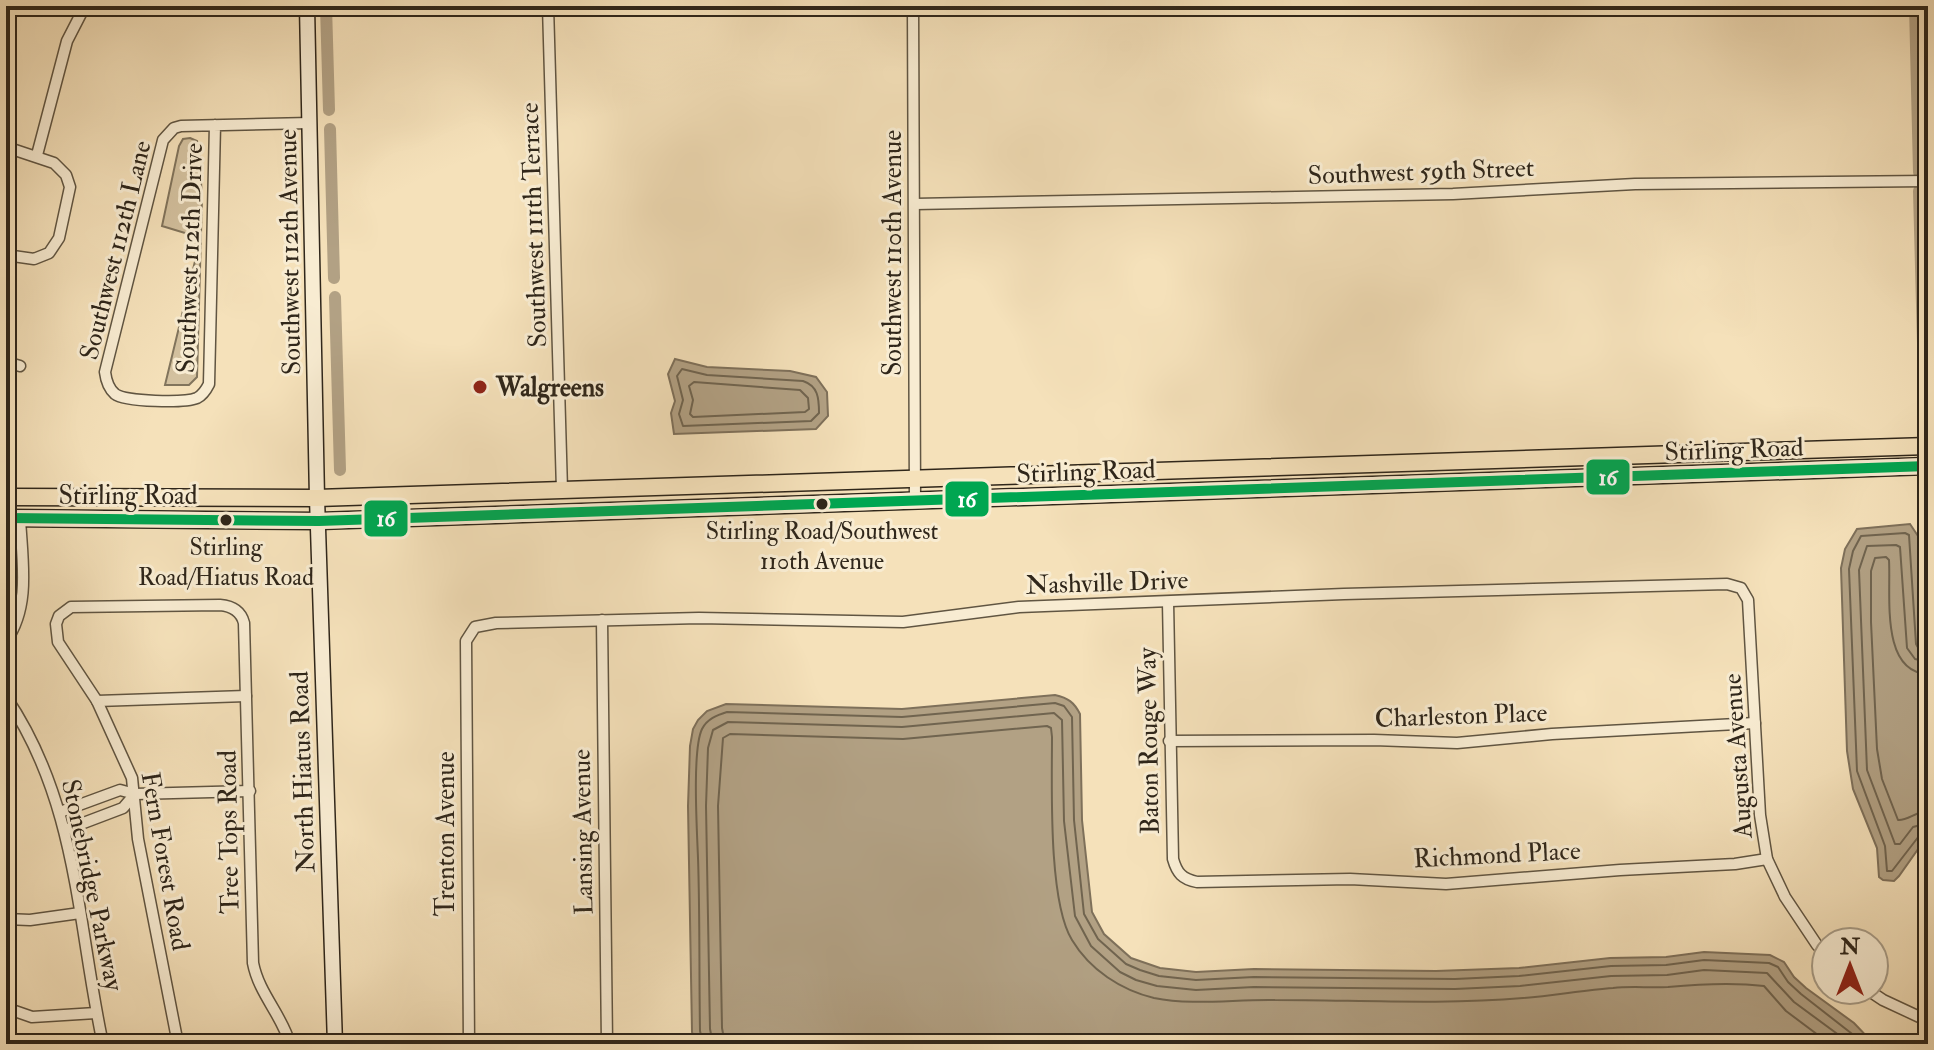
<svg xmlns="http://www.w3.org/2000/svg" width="1934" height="1050" font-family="'IM FELL Double Pica',serif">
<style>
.green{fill:#d3c19f;stroke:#81745c;stroke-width:2}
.water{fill:#b2a184;stroke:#7e705a;stroke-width:2}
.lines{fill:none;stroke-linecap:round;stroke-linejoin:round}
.shore{stroke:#70644f;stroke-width:2}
.canal{stroke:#b2a184;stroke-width:12}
.street-casing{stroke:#605542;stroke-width:13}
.secondary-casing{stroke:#2f261a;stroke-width:17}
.primary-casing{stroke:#2f261a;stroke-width:19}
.street{stroke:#f8ecd2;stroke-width:10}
.secondary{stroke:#f8ecd2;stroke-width:14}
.primary{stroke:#f5e1ba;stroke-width:16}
.bus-1-casing{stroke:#f8ecd2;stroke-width:16}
.bus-1{stroke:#00a651;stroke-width:10}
.poi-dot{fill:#8f2418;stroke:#f8ecd2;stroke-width:3}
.bus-dot{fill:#2f261a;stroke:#f8ecd2;stroke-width:3}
.labels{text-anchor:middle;stroke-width:6;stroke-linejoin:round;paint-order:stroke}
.bus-label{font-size:24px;fill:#2f261a;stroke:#f8ecd2}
.street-label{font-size:26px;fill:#2f261a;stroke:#f8ecd2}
.poi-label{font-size:26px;font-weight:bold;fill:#2f261a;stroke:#f8ecd2;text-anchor:start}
.line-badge{stroke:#f8ecd2;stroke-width:3}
.badge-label{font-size:22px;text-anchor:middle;font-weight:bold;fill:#fff}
</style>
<rect width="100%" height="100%" fill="#f5e1ba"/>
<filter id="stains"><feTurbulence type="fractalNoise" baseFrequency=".0025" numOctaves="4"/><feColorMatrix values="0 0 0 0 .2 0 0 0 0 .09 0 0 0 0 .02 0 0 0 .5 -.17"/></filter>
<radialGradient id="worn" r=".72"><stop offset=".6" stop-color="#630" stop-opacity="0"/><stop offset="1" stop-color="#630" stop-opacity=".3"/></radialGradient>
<!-- green -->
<polygon class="green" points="190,138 197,141 199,149 202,198 197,377 189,385 165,385 197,253 195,236 162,226 179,146 183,139"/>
<!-- water -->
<g class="water">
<polygon points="675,359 707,367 790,371 816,377 827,392 828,416 816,429 674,434 671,413 675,401 668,374"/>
<polygon points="1910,524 1918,536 1922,631 1927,660 1925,675 1928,835 1899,876 1894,881 1883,880 1879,877 1877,848 1853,789 1847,751 1841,568 1845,549 1857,529"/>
<path d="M 1055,695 C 1068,698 1074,702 1080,714 L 1082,820 L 1092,912 L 1104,934 L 1131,958 L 1160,968 L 1196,972 L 1254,969 L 1436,971 L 1519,968 L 1610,958 L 1666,957 L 1704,952 L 1770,955 L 1784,962 L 1794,977 L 1806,988 L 1854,1023 L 1874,1044 L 696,1044 L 692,1032 L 688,806 L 690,746 L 693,729 L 698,720 L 707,711 L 726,704 L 902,709 Z"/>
</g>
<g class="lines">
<!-- shore -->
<g class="shore">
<path d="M 682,369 L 707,375 L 803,381 C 818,386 819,398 819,413 L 811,421 L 683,426 L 679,414 L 683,400 L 677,376 Z"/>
<polygon points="694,382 800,390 808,398 809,409 805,412 693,417 690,414 693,400 689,386"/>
<polyline points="1928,652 1920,651 1916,644 1909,535 1905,533 1861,536 1853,551 1849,569 1857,771 1885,846 1887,871 1892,871 1919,836 1928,833"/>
<polyline points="1928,662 1915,659 1907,648 1900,547 1896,545 1867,546 1859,570 1867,770 1895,844 1900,844 1913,827 1928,823"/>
<path d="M 1928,674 C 1880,672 1891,595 1889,560 L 1886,557 L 1875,558 L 1871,571 L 1871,622 L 1877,749 L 1882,779 L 1898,820 C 1907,821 1917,811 1928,811"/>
<path d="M 703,1044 L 700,1031 C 699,973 700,915 698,858 C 697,831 692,750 702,729 C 707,719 717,715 727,712 L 902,717 L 1055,703 L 1064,706 L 1072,717 L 1074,820 L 1084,914 L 1098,939 L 1126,964 L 1140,970 L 1159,976 L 1196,980 L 1254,977 L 1455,979 L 1519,976 L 1611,966 L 1666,965 L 1704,960 L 1769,963 L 1778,967 L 1788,982 L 1801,994 L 1865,1044"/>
<polyline points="713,1044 710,1029 706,806 708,748 713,730 728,722 902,727 1054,713 1062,720 1064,821 1075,916 1091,946 1120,972 1136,980 1157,986 1196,990 1254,987 1455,989 1520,986 1611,976 1667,975 1704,970 1767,973 1794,1002 1851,1044"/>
<path d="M 725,1044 L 722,1028 L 718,806 L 723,738 L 730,734 L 903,739 L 1047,726 L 1051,728 L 1052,737 C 1052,785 1048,901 1072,940 C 1090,970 1121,990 1154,998 C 1193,1006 1235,999 1275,1000 C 1357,1000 1441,1005 1523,998 C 1553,996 1583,990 1613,988 C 1631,986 1649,988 1668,987 C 1700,984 1731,982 1764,986 L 1786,1011 L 1830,1044"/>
</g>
<!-- canal -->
<g class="canal">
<polyline points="326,6 329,110"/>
<polyline points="1915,6 1919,172"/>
<polyline points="330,129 334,278"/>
<polyline points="1919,191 1925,419"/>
<polyline points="335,297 340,470"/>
</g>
<!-- street casing -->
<g class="street-casing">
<g id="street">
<polyline points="548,6 562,490"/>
<polyline points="913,6 915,500"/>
<path d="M 215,125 L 209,384 C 206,390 203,395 197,398 C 185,403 125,402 115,394 C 108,388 106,380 105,372 L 163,140 L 174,128 L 181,126 L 310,123"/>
<polyline points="6,147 54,163 66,175 70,187 59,238 49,253 34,259 6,255"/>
<polyline points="37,155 67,41 85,6"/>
<polyline points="915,204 1453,194 1635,184 1928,181"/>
<polyline points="6,362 20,366"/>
<path d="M 1168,602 L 1173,859 C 1177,873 1182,879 1197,882 L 1350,879 L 1446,884 L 1620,870 L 1735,864 L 1767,859"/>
<polyline points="602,620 607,1044"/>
<path d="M 6,641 C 31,606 22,560 20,518"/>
<path d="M 6,697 C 78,803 77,923 103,1044"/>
<polyline points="97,701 246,696"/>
<polyline points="1169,741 1374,740 1457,743 1552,734 1755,723"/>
<polyline points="60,812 120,790 135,794 250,791"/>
<polyline points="65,830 123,808 135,794"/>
<polyline points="6,919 30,920 80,913"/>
<polyline points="1868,990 1883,1000 1928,1021"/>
<polyline points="6,1008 32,1017 96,1013"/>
<path d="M 178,1044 L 138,839 L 132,778 L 97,701 L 58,642 L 56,624 L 59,616 L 71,607 L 220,605 C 232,606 241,611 244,623 L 253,963 C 259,994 282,1015 290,1044"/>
<polyline points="469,1044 466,641 475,627 496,623 699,618 903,622 1019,607 1344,594 1727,584 1741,588 1748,600 1760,815 1767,859 1785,897 1817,945 1826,954"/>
</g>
</g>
<!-- secondary casing -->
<g class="secondary-casing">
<polyline id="secondary" points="307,6 317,498 335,1044"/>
</g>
<!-- primary casing -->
<g class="primary-casing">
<g id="primary">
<polyline points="6,497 317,498 1928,446"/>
<polyline points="6,518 319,521 1928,466"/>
</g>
</g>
<!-- street -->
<use href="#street" class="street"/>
<!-- secondary -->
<use href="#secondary" class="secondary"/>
<!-- primary -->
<use href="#primary" class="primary"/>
<!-- bus-1 casing -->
<g class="bus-1-casing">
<polyline id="bus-1" points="6,518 319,521 1928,466"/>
</g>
<!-- bus-1 -->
<use href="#bus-1" class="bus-1"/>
</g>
<!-- markers -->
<circle class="poi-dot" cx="480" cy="387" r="8"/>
<g class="bus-dot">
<circle cx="822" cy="504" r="7"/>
<circle cx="226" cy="520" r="7"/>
</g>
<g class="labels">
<!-- bus labels -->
<g class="bus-label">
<text x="822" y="539">Stirling Road/Southwest<tspan x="822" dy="30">110th Avenue</tspan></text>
<text x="226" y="555">Stirling<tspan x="226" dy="30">Road/Hiatus Road</tspan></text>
</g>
<!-- street labels -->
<g class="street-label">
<text transform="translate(1421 171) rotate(-2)" y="9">Southwest 59th Street</text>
<text transform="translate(533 225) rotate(-92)" y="9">Southwest 111th Terrace</text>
<text transform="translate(115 250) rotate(-76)" y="9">Southwest 112th Lane</text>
<text transform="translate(289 252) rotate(-91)" y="9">Southwest 112th Avenue</text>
<text transform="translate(892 253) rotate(-90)" y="9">Southwest 110th Avenue</text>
<text transform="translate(189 258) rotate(-88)" y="9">Southwest 112th Drive</text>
<text transform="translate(1734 449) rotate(-2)" y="9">Stirling Road</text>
<text transform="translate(1086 471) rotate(-2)" y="9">Stirling Road</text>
<text x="128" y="504">Stirling Road</text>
<text transform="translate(1107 582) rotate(-2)" y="9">Nashville Drive</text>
<text transform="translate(1461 715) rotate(-2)" y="9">Charleston Place</text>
<text transform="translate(1148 741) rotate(-91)" y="9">Baton Rouge Way</text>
<text transform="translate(1737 756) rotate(-94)" y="9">Augusta Avenue</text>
<text transform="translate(302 772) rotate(-92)" y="9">North Hiatus Road</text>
<text transform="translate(228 832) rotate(-91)" y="9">Tree Tops Road</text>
<text transform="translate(582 832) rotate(-91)" y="9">Lansing Avenue</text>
<text transform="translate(445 834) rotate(-90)" y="9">Trenton Avenue</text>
<text transform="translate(1497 854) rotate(-3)" y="9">Richmond Place</text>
<text transform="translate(166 861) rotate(80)" y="9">Fern Forest Road</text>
<text transform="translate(93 885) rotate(78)" y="9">Stonebridge Parkway</text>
</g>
<!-- poi labels -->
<g class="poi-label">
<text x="496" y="396">Walgreens</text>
</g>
</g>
<g class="line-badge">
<rect x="1585" y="458" width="46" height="38" rx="8" fill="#00a651"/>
<rect x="944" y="480" width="46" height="38" rx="8" fill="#00a651"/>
<rect x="363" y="499" width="46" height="39" rx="8" fill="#00a651"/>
</g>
<g class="badge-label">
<text x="1608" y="485">16</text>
<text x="967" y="507">16</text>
<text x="386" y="526">16</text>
</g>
<!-- margin -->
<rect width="1934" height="1050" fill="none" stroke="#f5e1ba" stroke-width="32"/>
<rect x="8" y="8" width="1918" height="1034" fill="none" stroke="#2f261a" stroke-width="4"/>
<rect x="16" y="16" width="1902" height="1018" fill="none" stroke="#2f261a" stroke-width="2"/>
<!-- north arrow -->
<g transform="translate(1850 966)"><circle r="38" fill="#f8ecd2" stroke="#a89d88" stroke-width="2"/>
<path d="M0-6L14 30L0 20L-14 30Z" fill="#8f2418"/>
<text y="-12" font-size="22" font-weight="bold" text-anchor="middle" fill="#2f261a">N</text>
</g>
<rect width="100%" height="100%" filter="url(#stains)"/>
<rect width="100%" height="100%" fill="url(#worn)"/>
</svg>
